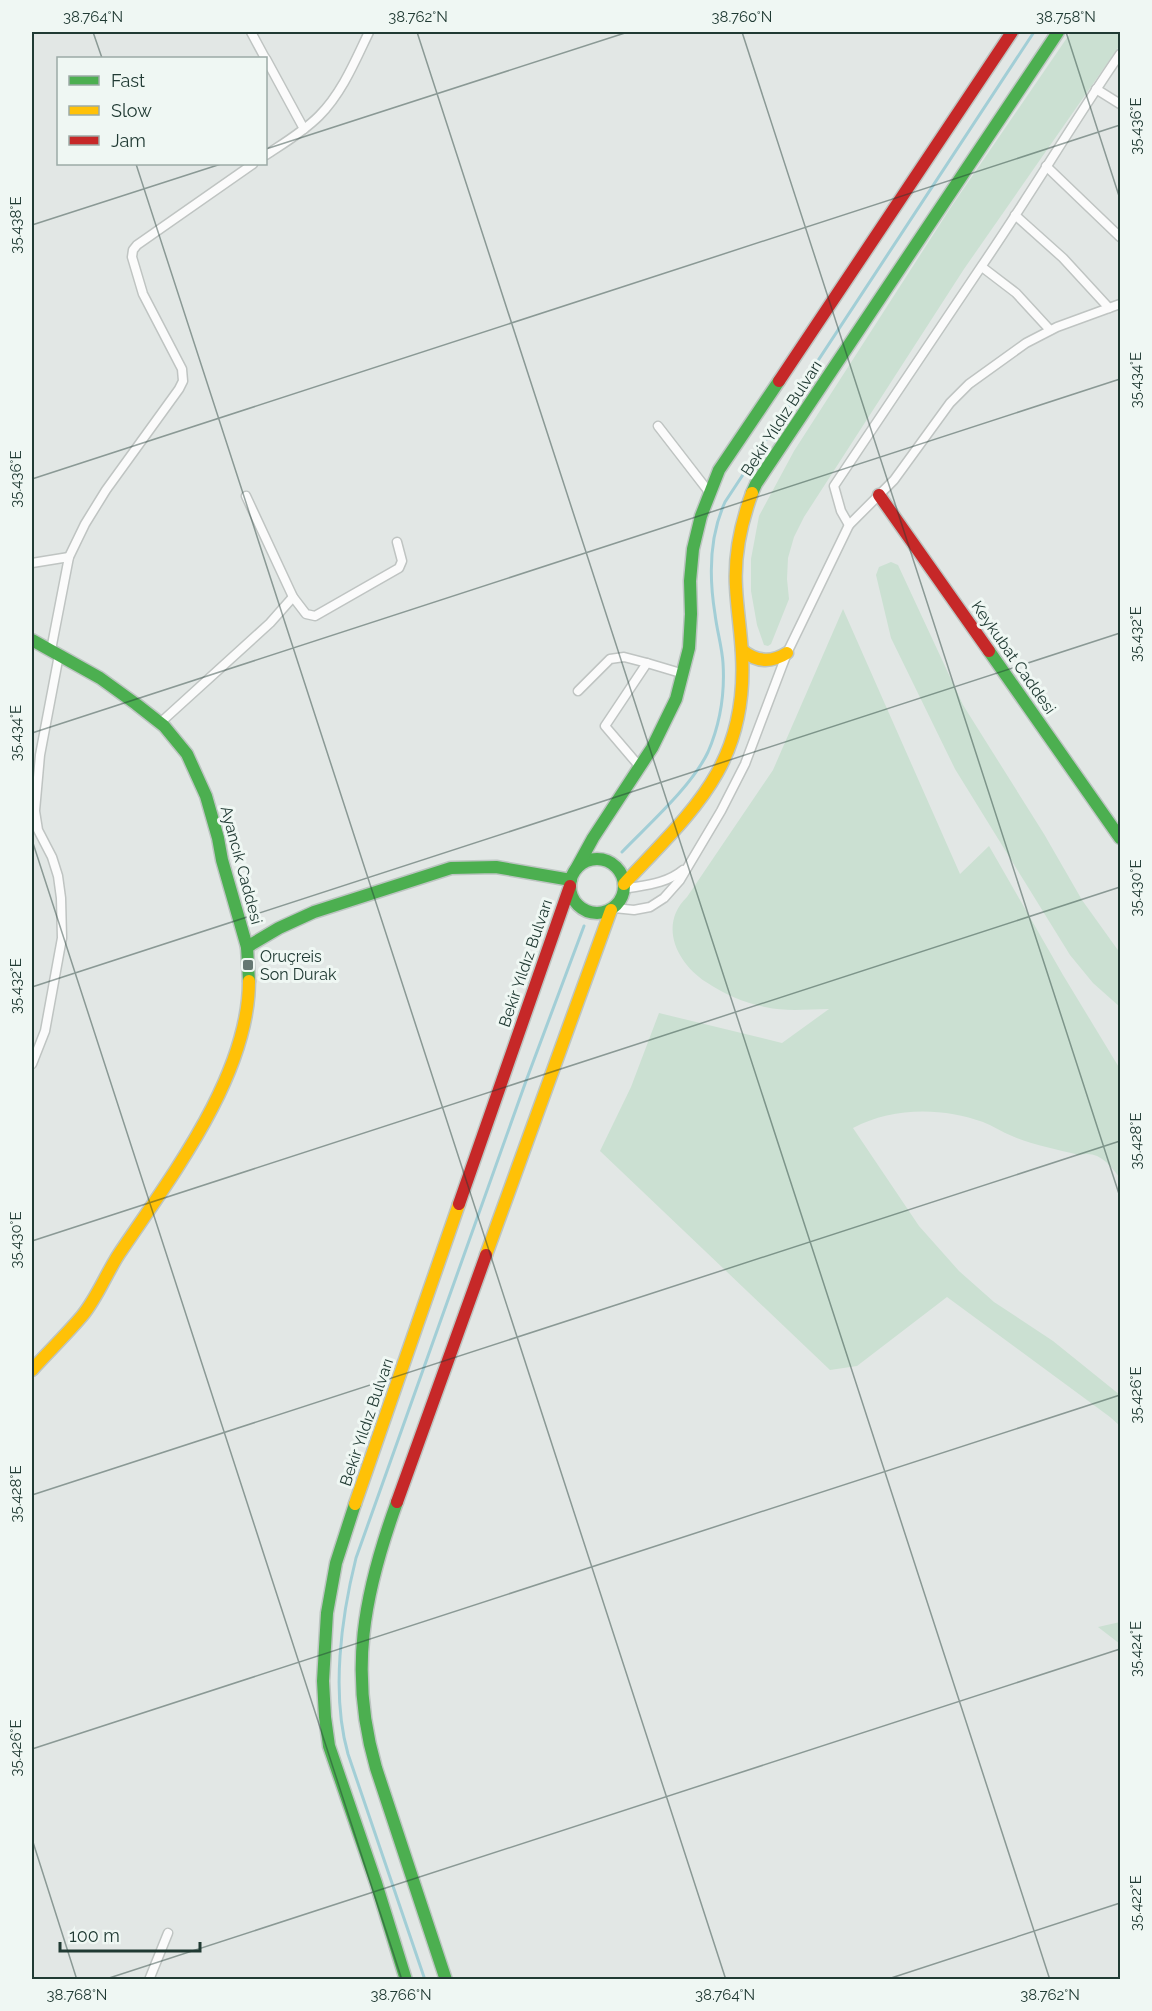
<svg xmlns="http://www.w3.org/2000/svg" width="1152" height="2011" font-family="Raleway,sans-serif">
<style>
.green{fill:#cbe0d2}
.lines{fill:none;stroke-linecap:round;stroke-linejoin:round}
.stream{stroke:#a2ced6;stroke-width:3}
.street-casing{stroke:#bfc4c2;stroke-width:11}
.fast-casing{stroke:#bdc5c2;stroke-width:15}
.slow-casing{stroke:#bdc5c2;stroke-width:15}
.jam-casing{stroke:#bdc5c2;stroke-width:15}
.street{stroke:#fbfbfb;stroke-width:8}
.fast{stroke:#4caf50;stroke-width:12}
.slow{stroke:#ffc107;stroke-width:12}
.jam{stroke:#c62828;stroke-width:12}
.ticks{fill:none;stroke:#203a33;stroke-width:1.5;stroke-opacity:0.45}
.poi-dot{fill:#647771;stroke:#eff7f3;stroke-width:2}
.labels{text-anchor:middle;stroke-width:6;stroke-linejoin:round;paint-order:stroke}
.street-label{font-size:16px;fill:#203a33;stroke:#eff7f3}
.poi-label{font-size:16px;fill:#203a33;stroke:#eff7f3;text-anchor:start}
.neatline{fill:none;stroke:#203a33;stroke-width:2}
.ticks-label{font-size:15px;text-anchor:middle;fill:#203a33}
</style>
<rect width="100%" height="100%" fill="#e2e7e5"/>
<!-- green -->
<g class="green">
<polygon points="1071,32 1120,32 1120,45 964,269 804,517 794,537 788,558 787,579 789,599 771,644 768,646 764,645 757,625 751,591 751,559 759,516 794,451 951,207"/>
<polygon points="891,562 898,565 963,705 1044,834 1082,900 1120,953 1120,1007 1093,983 1070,955 955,769 891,638 876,575 879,567"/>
<path d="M 843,609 L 960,874 L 989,846 L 1063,975 L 1120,1069 L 1120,1178 C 1109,1164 1099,1150 1079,1155 C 1057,1149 1033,1145 1012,1136 C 1002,1132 993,1126 983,1122 C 942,1107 892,1107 853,1128 L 919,1226 L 959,1271 L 994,1302 L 1053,1341 L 1120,1395 L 1120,1426 L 1110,1417 L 947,1297 L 857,1366 L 830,1370 L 600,1151 L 631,1087 L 659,1013 L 782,1043 L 829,1009 C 808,1009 787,1012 765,1007 C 744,1003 724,994 706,982 C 677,963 658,925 687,897 L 773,770 Z"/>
<polygon points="1120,1622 1120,1644 1098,1627"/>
</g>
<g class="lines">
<!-- stream -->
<g class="stream">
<path d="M 622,852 C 649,824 692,786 708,752 C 720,724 725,694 723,663 C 722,647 717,631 715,614 C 709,577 709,537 725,502 L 1034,32"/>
<path d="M 425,1980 L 348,1754 C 331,1694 341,1618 356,1558 L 526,1081 L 584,926"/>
</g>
<!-- street casing -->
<g class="street-casing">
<g id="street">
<polyline points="251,32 265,58"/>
<polyline points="266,59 304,129"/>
<polyline points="1096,89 1120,104"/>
<path d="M 266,155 C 284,143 303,132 319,116 C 342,93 355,61 369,32"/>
<polyline points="1046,166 1120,237"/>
<polyline points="1015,215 1063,258 1109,308"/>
<polyline points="982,267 1016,293 1050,330"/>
<polyline points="658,426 709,492"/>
<polyline points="246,496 293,597 306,614 315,616 399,568 402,561 397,542"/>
<path d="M 849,525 L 841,511 L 834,486 C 883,413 932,340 981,267 C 1029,197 1072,124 1120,54"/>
<polyline points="32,563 69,557"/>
<polyline points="51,650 69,557 85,524 106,490 179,389 183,381 182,369 143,294 132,257 133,250 137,245 253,164"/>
<polyline points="578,691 610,659 624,657 647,663"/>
<polyline points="160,723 270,623 293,597"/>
<polyline points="640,767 605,726 647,663 684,674"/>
<path d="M 624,889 C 645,885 666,884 683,870"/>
<polyline points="614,908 634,910 650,907 664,898 680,880 721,811 745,764 787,653 849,525 894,480 950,403 969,384 1026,343 1057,327 1120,304"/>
<polyline points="32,1064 45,1031 62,938 61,898 58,876 52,857 38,830 35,811 40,755 59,655"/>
<polyline points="149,1980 168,1933"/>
</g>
</g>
<!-- fast casing -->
<g class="fast-casing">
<g id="fast">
<polyline points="752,493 756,484 1058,32"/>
<polyline points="32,640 100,678 136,704 164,726 187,754 206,796 218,838 222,860 247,947 249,981"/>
<polyline points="989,651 1120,838"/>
<circle cx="597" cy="886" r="27"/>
<polyline points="576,869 593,838 652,748 676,699 689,648 691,614 690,581 693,549 701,516 719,470 779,381"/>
<polyline points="247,947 279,928 314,912 451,868 496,867 571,880"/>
<path d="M 397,1502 C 364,1593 348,1672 376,1768 L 446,1980"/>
<polyline points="355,1504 336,1563 327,1613 323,1681 325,1717 329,1746 376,1883 406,1980"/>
</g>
</g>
<!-- slow casing -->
<g class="slow-casing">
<g id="slow">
<path d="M 742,650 C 756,662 771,663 787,653"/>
<path d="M 624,884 C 693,810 748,765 742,655 C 741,632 737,609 736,587 C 734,554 741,523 752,493"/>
<polyline points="486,1255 611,910"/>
<path d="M 32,1370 C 48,1352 66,1335 82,1316 C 97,1298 106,1274 119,1254 C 170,1178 249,1076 249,981"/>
<polyline points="355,1504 459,1204"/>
</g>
</g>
<!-- jam casing -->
<g class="jam-casing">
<g id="jam">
<polyline points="779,381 1012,32"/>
<polyline points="879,495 989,651"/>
<polyline points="459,1204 570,886"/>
<polyline points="397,1502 486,1255"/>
</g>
</g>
<!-- street -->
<use href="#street" class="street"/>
<!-- fast -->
<use href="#fast" class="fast"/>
<!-- slow -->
<use href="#slow" class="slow"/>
<!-- jam -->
<use href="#jam" class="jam"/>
</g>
<!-- ticks -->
<path class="ticks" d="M 93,32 L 102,58M 417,32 L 1050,1980M 742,32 L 1120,1197M 1066,32 L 1120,199M 266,149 L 628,32M 136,164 L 726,1980M 32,225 L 221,164M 32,479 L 1120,125M 32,733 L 1120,379M 32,840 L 402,1980M 32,987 L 1120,633M 32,1241 L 1120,887M 32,1495 L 1120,1141M 32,1749 L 1120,1395M 32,1839 L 77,1980M 103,1980 L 1120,1649M 885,1980 L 1120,1903"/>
<!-- markers -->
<rect class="poi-dot" x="242" y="959" width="12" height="12" rx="3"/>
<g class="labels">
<!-- street labels -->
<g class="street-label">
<text transform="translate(781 418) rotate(-57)" y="6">Bekir Yıldız Bulvarı</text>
<text transform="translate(1014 657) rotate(55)" y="6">Keykubat Caddesi</text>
<text transform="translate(242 865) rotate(75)" y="6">Ayancık Caddesi</text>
<text transform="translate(525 963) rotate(-71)" y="6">Bekir Yıldız Bulvarı</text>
<text transform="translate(366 1422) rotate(-71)" y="6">Bekir Yıldız Bulvarı</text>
</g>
<!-- poi labels -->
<g class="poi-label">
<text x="260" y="962">Oruçreis<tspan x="260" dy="18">Son Durak</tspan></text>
</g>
</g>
<!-- border -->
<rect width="1152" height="2011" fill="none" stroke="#eff7f3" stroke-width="66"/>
<!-- legend -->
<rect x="57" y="57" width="210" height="108" fill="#eff7f3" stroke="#9caba6" stroke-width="1.5"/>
<rect x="69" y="76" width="30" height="9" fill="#4caf50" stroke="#9caba6" stroke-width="1.5"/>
<text x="111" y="87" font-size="18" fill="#203a33">Fast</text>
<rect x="69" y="106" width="30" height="9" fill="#ffc107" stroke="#9caba6" stroke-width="1.5"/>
<text x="111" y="117" font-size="18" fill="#203a33">Slow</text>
<rect x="69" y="136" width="30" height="9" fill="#c62828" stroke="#9caba6" stroke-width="1.5"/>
<text x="111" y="147" font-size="18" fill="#203a33">Jam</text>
<!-- scale -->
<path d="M60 1942v9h140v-9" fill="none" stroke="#203a33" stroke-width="3"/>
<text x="69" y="1942" font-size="18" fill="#203a33" stroke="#eff7f3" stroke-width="4.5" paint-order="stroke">100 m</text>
<rect x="33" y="33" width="1086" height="1945" class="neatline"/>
<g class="ticks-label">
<text x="93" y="22">38.764°N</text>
<text x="418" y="22">38.762°N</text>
<text x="742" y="22">38.760°N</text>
<text x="1066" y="22">38.758°N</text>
<text transform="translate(1136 126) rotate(-90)" y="5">35.436°E</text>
<text transform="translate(16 225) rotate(-90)" y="5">35.438°E</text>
<text transform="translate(1136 380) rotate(-90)" y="5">35.434°E</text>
<text transform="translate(16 479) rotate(-90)" y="5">35.436°E</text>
<text transform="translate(1136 634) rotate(-90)" y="5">35.432°E</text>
<text transform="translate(16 733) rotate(-90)" y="5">35.434°E</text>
<text transform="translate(1136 888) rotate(-90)" y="5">35.430°E</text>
<text transform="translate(16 986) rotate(-90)" y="5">35.432°E</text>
<text transform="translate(1136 1141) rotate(-90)" y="5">35.428°E</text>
<text transform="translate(16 1240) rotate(-90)" y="5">35.430°E</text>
<text transform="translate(1136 1395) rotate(-90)" y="5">35.426°E</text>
<text transform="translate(16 1494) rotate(-90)" y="5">35.428°E</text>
<text transform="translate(1136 1649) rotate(-90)" y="5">35.424°E</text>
<text transform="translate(16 1748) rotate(-90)" y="5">35.426°E</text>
<text transform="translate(1136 1903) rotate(-90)" y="5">35.422°E</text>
<text x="77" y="2000">38.768°N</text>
<text x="401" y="2000">38.766°N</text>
<text x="725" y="2000">38.764°N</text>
<text x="1050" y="2000">38.762°N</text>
</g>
</svg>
